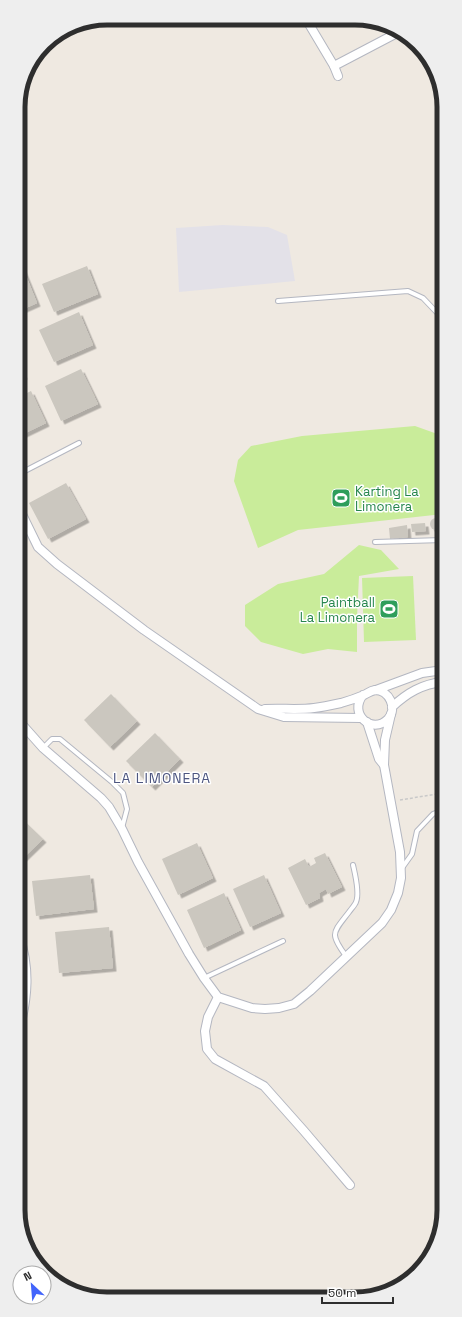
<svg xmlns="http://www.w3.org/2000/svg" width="462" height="1317" font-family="'Space Grotesk',sans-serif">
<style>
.industrial{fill:#e3e1e8}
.pitch{fill:#c9ec9a}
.building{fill:#cbc7bf;filter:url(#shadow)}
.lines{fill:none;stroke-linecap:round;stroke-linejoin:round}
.lane-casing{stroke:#b4b7c1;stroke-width:6}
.street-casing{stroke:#b4b7c1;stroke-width:10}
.path{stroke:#c9c9c9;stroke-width:1.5;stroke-dasharray:3 2;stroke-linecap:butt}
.lane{stroke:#fff;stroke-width:4}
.street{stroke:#fff;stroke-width:8}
.labels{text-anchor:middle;stroke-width:3;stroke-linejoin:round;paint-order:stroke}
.leisure-label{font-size:13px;fill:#27864d;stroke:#fff;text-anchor:start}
.neighbourhood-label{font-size:14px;letter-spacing:1px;fill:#4d5680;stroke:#fff}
.rim{fill:none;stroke:#2e2e2e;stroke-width:5}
</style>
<defs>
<filter id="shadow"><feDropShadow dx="3.5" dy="3.5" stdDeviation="0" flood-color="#0004"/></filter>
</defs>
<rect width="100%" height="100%" fill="#efe9e1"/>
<!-- industrial -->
<polygon class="industrial" points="223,225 268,227 287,235 295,281 179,292 176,228"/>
<!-- pitch -->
<g class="pitch">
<polygon points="415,426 443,436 443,514 298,530 258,548 234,481 238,460 251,446 302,436"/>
<polygon points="359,545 381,550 399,569 359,576 357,618 357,652 328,649 303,654 261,642 245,626 245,605 278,584 324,574"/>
<polygon points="413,576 416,640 364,642 362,578"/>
</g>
<!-- building -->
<g class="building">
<polygon points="22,266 37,303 19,311 18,267"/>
<polygon points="87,266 98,294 54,312 42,284"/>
<polygon points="79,312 93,345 54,362 39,330"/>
<polygon points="19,364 24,376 19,378"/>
<polygon points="81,369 98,404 61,421 45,386"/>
<polygon points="31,391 46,423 19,436 19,397"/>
<polygon points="66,483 86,519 48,539 29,503"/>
<circle cx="436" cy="524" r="6"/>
<polygon points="425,523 426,531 412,532 411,524"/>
<polygon points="407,525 408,537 390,539 389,528"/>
<polygon points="111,694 137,721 110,747 84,720"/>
<polygon points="155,733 180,759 152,787 126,761"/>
<polygon points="19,816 43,839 19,862"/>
<polygon points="197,843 213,878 178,895 162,859"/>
<polygon points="325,853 342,887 328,894 326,889 319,893 320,898 306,905 288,868 305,859 309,867 316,863 314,858"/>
<polygon points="90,875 94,909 36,916 32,881"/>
<polygon points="264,875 281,913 250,927 233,889"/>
<polygon points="224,893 241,930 204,948 187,910"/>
<polygon points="109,927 113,968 59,973 55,932"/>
</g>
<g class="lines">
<!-- lane casing -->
<g class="lane-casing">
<g id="lane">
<polyline points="278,301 408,291 423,298 443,319"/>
<polyline points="19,474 79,443"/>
<polyline points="375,542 443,540"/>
<polyline points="43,748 52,739 60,739 112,782 123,793 127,809 122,828"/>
<polyline points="402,868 412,854 417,831 433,814 443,810"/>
<path d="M 346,956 C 329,933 333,933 349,912 C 351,909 355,905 356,902 C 360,893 355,874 353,865"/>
<polyline points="204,978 283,941"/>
</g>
</g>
<!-- street casing -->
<g class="street-casing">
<g id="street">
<polyline points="306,19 334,66"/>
<polyline points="338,76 334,66 397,33"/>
<polyline points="19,508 38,547 57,564 144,630 258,709 284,717 361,718"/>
<polyline points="376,690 422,673 443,670"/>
<path d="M 392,707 C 407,693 422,684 443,682"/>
<path d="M 265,709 C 281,708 298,710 314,708 C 323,707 332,705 341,703 C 348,701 357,698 364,695 C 368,693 370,691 375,690 C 389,690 398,708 388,719 C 372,735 348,714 363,695"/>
<polyline points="19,721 43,748 101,798 109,807 122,829 138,862 189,954 204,978 218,997 252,1008 265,1009 279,1008 294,1004 310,991 382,923 391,910 398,893 401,878 400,852 384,765 385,740 391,714"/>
<polyline points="367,722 379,759 383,764"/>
<path d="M 19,935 C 30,968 28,997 19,1030"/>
<polyline points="218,997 208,1017 205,1031 207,1049 215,1059 264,1086 304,1131 350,1185"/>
</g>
</g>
<!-- path -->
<polyline class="path" points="400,800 443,793"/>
<!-- lane -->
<use href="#lane" class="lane"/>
<!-- street -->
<use href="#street" class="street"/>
</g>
<!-- icons -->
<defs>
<g id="stadium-square" transform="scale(1)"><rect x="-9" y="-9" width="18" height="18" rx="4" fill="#2e9e5b" stroke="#fff"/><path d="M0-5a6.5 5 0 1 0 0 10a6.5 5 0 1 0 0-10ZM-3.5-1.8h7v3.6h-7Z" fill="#fff"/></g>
</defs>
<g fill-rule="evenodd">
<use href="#stadium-square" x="341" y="498"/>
<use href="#stadium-square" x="389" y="609"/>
</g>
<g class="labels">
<!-- leisure labels -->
<g class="leisure-label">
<text x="355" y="496">Karting La<tspan x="355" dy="15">Limonera</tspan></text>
<text x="375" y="607" text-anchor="end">Paintball<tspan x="375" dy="15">La Limonera</tspan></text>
</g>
<!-- neighbourhood labels -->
<g class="neighbourhood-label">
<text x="162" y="783">LA LIMONERA</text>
</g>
</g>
<!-- crop -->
<path d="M0 0H462V1317H0ZM107 25H355A82 82 0 0 1 437 107V1210A82 82 0 0 1 355 1292H107A82 82 0 0 1 25 1210V107A82 82 0 0 1 107 25Z" fill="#eee" fill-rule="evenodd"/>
<path class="rim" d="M107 25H355A82 82 0 0 1 437 107V1210A82 82 0 0 1 355 1292H107A82 82 0 0 1 25 1210V107A82 82 0 0 1 107 25Z"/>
<!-- north arrow -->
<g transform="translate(32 1285) rotate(334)"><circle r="19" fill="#ffffff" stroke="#ababab"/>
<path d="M0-3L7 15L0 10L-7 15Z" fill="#4264fb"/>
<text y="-6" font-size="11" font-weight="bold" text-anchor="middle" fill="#2e2e2e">N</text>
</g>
<!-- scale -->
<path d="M322 1297v6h71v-6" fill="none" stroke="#2e2e2e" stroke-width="2"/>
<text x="328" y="1297" font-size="12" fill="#2e2e2e" stroke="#ffffff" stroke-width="3" paint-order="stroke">50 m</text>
</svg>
